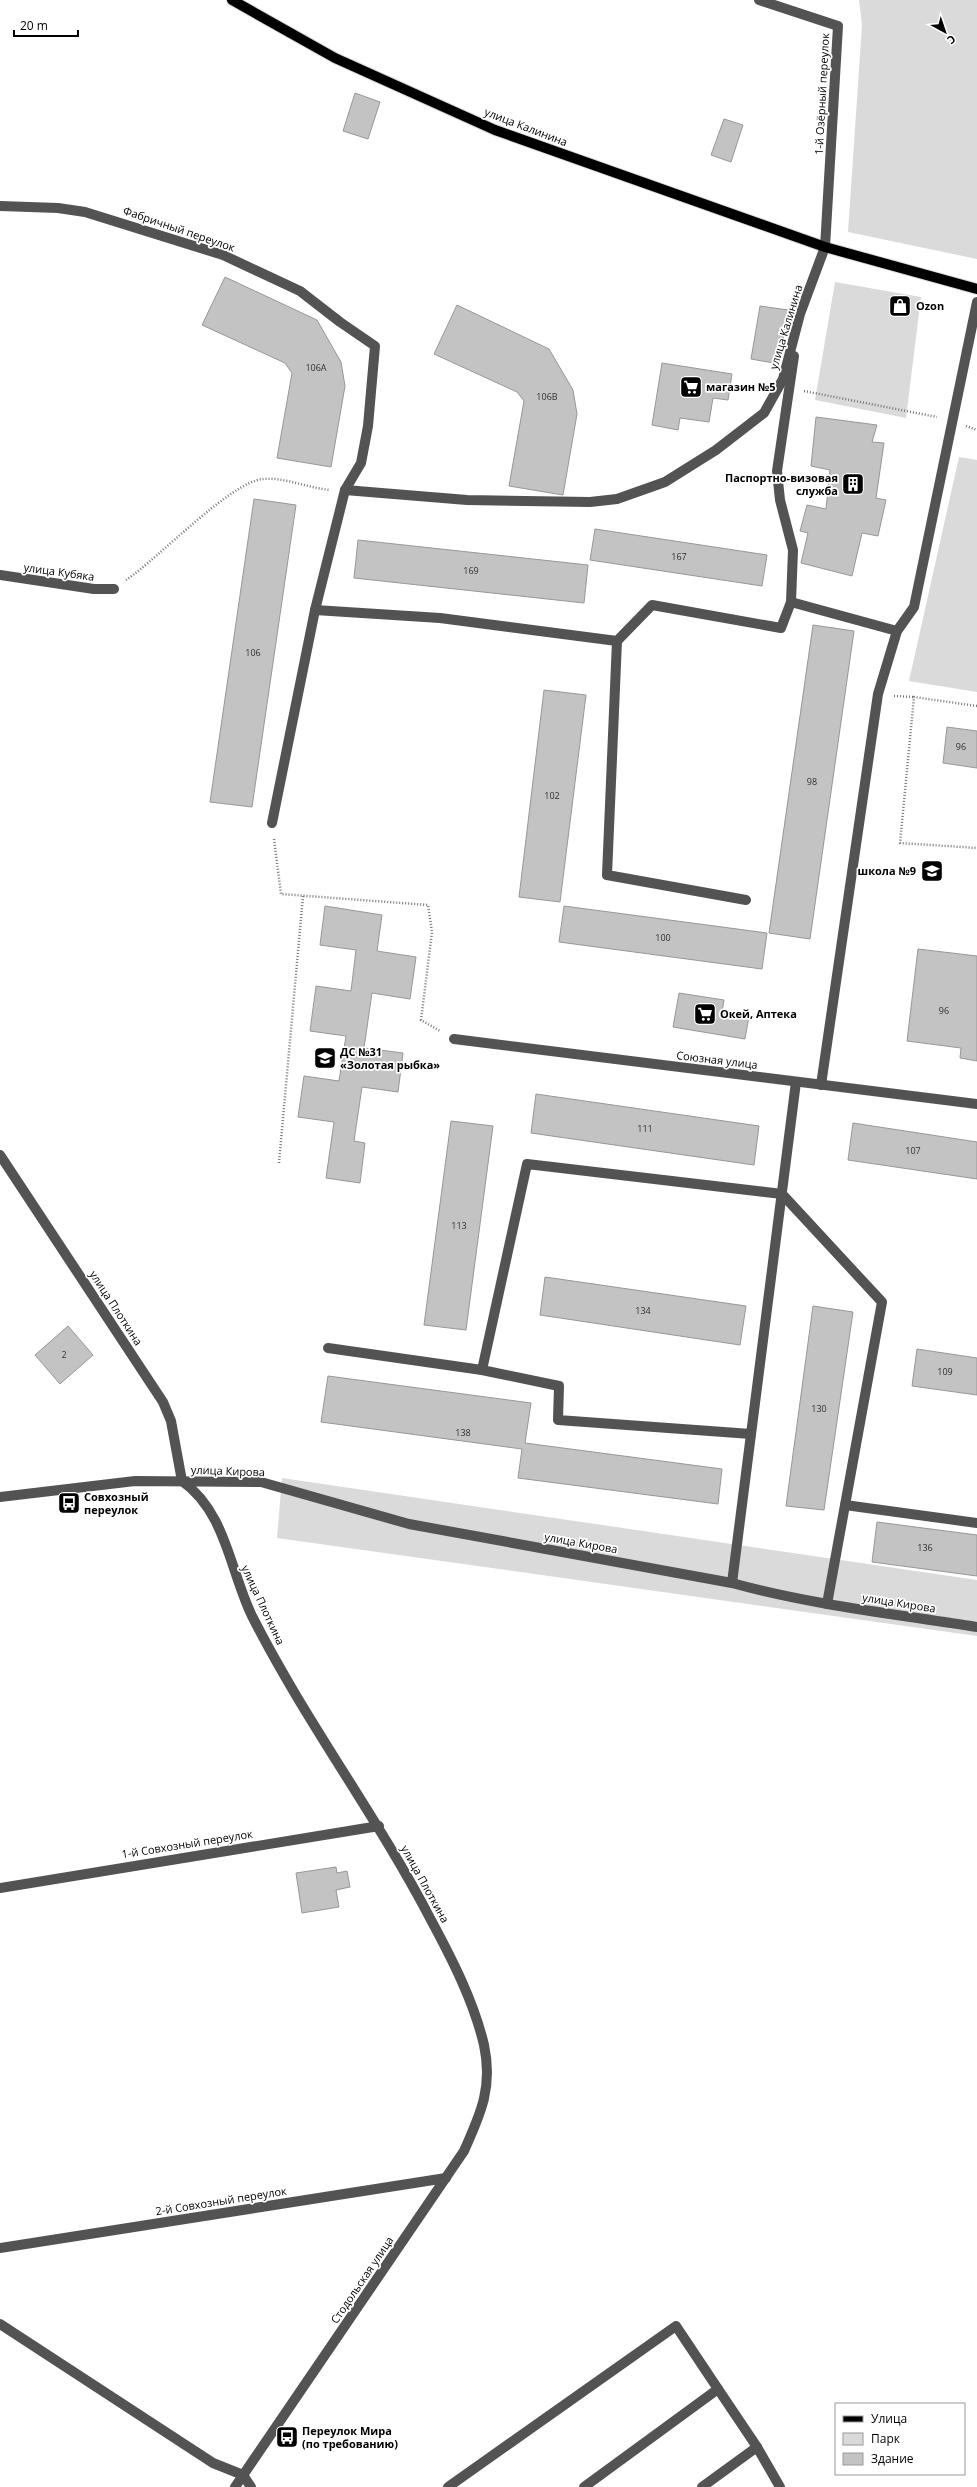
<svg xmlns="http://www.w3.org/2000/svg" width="977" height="2487" font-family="'Open Sans',sans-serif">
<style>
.green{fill:#dadada}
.building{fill:#c3c3c3;stroke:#979797}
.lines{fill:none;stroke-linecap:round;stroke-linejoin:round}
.major-casing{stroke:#dbdbdb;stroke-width:12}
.path{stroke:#757575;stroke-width:2.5;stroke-dasharray:1 2;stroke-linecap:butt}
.minor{stroke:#535353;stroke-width:10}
.major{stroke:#000;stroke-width:10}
.labels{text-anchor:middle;stroke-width:3.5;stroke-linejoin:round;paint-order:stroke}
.number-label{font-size:9px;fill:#313131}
.street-label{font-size:11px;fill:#000;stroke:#fff}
.poi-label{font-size:11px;font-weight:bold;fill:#000;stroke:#fff;text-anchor:start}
</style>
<rect width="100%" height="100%" fill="#fff"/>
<!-- green -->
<g class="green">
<polygon points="859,0 977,0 977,259 848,232 862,25"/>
<polygon points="835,282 921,297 906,418 815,400"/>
<polygon points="959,457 977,460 977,692 909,681"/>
<polygon points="282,1478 977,1580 977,1636 277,1538"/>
</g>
<!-- building -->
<g class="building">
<polygon points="355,93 380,102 368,139 343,131"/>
<polygon points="724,119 743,125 731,162 711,155"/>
<polygon points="225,277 317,320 341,362 345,386 331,467 277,458 292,373 285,363 202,325"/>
<polygon points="457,305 549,349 573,390 577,414 563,495 509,486 524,401 517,392 434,354"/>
<polygon points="760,306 788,310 779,364 751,359"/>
<polygon points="662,363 732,374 728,400 713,398 709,422 680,418 678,430 652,425"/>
<polygon points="816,417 877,425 872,442 884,443 876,498 886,500 878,536 862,533 852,576 801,563 808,533 800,531 807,505 826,509 830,470 811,466"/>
<polygon points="254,499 296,505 252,807 210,802"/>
<polygon points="595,529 767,555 762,586 590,560"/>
<polygon points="358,540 588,565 584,603 354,578"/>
<polygon points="813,625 854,631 810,939 769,933"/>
<polygon points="544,690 586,695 560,902 519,897"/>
<polygon points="947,727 977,731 977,768 943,763"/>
<polygon points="325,906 382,915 377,951 416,957 410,999 372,993 364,1048 403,1053 398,1092 362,1087 354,1141 365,1143 360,1183 326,1178 334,1122 298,1117 304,1076 339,1081 346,1036 310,1031 316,986 351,991 356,950 320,945"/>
<polygon points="564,906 767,933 762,969 559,942"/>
<polygon points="918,949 977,956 977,1061 960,1058 961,1048 907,1041"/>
<polygon points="679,993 724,1000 722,1012 749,1016 745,1039 673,1027"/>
<polygon points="536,1094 759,1126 754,1165 531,1133"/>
<polygon points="451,1121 493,1126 466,1330 424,1325"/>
<polygon points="853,1123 977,1142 977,1179 848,1160"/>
<polygon points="545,1277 746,1306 740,1345 540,1315"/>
<polygon points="813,1306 853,1312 824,1510 786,1506"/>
<polygon points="68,1326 93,1355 60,1384 35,1355"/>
<polygon points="917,1349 977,1358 977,1395 912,1386"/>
<polygon points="328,1376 531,1403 525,1443 722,1469 718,1504 518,1478 522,1449 321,1422"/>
<polygon points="877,1522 977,1535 977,1576 872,1562"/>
<polygon points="336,1867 337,1873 347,1871 350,1887 336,1890 339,1907 302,1913 296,1873"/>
</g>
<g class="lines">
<!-- major casing -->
<g class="major-casing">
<polyline id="major" points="232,0 335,58 495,130 825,247 977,289"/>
</g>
<!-- path -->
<g class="path">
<polyline points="804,391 937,417"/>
<polyline points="966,426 977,430"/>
<path d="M 126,580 C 158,559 230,482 263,479 C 285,477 308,488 330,490"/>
<polyline points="894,696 914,697"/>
<polyline points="977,706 914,697 900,843 977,848"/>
<polyline points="274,839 281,894 428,905 432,932 421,1020 440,1031"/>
<polyline points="279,1163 303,896"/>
</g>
<!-- minor -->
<g class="minor">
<polyline points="0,206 58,208 85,212 223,255 300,291 340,322 375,346 368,426 361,463 345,490 315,610 272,823"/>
<polyline points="345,490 467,500 590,502 617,499 665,482 716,450 764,413 783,379 800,314 825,247 838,26 759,0"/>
<polyline points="0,575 94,589 114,589"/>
<polyline points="791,602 897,631"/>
<polyline points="315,610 440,618 617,641 652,605 781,628 791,602 793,550 780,500 777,471 794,356"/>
<polyline points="617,641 607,875 746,900"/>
<polyline points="454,1039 977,1104"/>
<polyline points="821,1085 878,694 897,631 914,607 977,302"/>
<path d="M 0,1155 L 163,1402 L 171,1421 L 182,1481 C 226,1512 230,1571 252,1616 C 305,1721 377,1816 431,1920 C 452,1959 474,2002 484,2045 C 493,2087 481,2113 464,2151 L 235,2487"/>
<polyline points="328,1348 482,1370"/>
<polyline points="751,1434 558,1420 559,1386 482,1370 527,1164 782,1194 882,1302 827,1604"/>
<path d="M 0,1497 L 135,1481 L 261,1482 L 409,1524 L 732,1583 C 812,1605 895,1614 977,1627"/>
<polyline points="845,1505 977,1523"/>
<polyline points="732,1583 796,1082"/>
<polyline points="0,1888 379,1826"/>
<polyline points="0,2248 446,2178"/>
<polyline points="0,2324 213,2463 243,2475 251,2487"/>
<polyline points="718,2389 757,2447"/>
<polyline points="448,2487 676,2326 718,2389 584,2487"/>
<polyline points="702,2487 757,2447 780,2487"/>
</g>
<!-- major -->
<use href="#major" class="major"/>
</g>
<!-- icons -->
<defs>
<g id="shop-square" transform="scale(1.15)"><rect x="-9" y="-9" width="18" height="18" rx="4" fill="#000" stroke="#fff"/><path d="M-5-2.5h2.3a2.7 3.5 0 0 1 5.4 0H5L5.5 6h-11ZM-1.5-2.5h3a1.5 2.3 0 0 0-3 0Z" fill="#fff"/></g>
<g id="supermarket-square" transform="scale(1.15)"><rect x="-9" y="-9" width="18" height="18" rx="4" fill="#000" stroke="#fff"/><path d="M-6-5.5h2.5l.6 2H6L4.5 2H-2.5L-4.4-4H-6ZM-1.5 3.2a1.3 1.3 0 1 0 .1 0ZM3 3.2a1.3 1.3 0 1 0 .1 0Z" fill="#fff"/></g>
<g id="building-square" transform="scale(1.15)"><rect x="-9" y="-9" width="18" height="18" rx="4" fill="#000" stroke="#fff"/><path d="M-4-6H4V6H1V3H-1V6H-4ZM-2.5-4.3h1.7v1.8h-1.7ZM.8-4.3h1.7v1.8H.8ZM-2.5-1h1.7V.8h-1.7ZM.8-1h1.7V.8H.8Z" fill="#fff"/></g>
<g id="school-square" transform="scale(1.15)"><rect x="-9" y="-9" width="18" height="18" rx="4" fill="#000" stroke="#fff"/><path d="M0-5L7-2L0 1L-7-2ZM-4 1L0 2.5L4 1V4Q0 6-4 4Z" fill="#fff"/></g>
<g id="bus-square" transform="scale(1.15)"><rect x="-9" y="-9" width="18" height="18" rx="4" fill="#000" stroke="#fff"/><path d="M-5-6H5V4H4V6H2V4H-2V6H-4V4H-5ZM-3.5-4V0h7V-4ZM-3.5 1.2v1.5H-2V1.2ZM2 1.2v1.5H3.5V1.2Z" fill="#fff"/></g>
</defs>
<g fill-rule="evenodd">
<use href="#shop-square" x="900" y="306"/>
<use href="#supermarket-square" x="691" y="387"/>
<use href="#building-square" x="853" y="484"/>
<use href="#school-square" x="932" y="871"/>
<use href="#supermarket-square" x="705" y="1014"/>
<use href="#school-square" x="325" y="1058"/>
<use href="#bus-square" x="69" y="1503"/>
<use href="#bus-square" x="287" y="2437"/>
</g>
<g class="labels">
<!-- number labels -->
<g class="number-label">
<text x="316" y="371">106А</text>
<text x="547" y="400">106В</text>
<text x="679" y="560">167</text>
<text x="471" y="574">169</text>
<text x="253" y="656">106</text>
<text x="961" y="750">96</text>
<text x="812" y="785">98</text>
<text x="552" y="799">102</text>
<text x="663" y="941">100</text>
<text x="944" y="1014">96</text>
<text x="645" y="1132">111</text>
<text x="913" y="1154">107</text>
<text x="459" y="1229">113</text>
<text x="643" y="1314">134</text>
<text x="64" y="1358">2</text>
<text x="945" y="1375">109</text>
<text x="819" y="1412">130</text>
<text x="463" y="1436">138</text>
<text x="925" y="1551">136</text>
</g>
<!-- street labels -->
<g class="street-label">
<text transform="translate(822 94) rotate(-87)" y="4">1-й Озёрный переулок</text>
<text transform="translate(526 127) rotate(21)" y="4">улица Калинина</text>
<text transform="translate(179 229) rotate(19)" y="4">Фабричный переулок</text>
<text transform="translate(786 327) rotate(-73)" y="4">улица Калинина</text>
<text transform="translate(59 572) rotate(8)" y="4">улица Кубяка</text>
<text transform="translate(717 1060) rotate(7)" y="4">Союзная улица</text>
<text transform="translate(116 1308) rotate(57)" y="4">улица Плоткина</text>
<text transform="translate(228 1471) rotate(2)" y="4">улица Кирова</text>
<text transform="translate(581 1543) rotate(10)" y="4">улица Кирова</text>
<text transform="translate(899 1603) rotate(9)" y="4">улица Кирова</text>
<text transform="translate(263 1605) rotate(65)" y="4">улица Плоткина</text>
<text transform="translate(187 1844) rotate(-9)" y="4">1-й Совхозный переулок</text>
<text transform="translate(425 1884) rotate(61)" y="4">улица Плоткина</text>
<text transform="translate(221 2201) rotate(-9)" y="4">2-й Совхозный переулок</text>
<text transform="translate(362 2280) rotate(-56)" y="4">Стодольская улица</text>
</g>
<!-- poi labels -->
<g class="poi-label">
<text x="916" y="310">Ozon</text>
<text x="706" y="391">магазин №5</text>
<text x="838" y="482" text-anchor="end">Паспортно-визовая<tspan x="838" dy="13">служба</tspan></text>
<text x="916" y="875" text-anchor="end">школа №9</text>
<text x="720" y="1018">Окей, Аптека</text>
<text x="340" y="1056">ДС №31<tspan x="340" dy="13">«Золотая рыбка»</tspan></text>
<text x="84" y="1501">Совхозный<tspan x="84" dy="13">переулок</tspan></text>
<text x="302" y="2435">Переулок Мира<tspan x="302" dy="13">(по требованию)</tspan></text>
</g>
</g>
<!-- legend -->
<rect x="835" y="2403" width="130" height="72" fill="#ffffff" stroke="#999999"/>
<rect x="843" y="2416" width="20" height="6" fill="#000000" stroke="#999999"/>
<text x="871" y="2423" font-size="12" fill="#000000">Улица</text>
<rect x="843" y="2433" width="20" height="12" fill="#dadada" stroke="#999999"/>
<text x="871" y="2443" font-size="12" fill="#000000">Парк</text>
<rect x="843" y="2453" width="20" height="12" fill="#c3c3c3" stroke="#999999"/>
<text x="871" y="2463" font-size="12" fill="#000000">Здание</text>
<!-- north arrow -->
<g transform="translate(945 32) rotate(140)" stroke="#ffffff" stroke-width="3" paint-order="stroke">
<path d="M0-3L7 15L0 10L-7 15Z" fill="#000000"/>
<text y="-6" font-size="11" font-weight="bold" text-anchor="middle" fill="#000000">С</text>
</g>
<!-- scale -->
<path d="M14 30v6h64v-6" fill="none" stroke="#000000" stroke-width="2"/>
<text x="20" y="30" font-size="12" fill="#000000" stroke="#ffffff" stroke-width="3" paint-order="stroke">20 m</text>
</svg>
